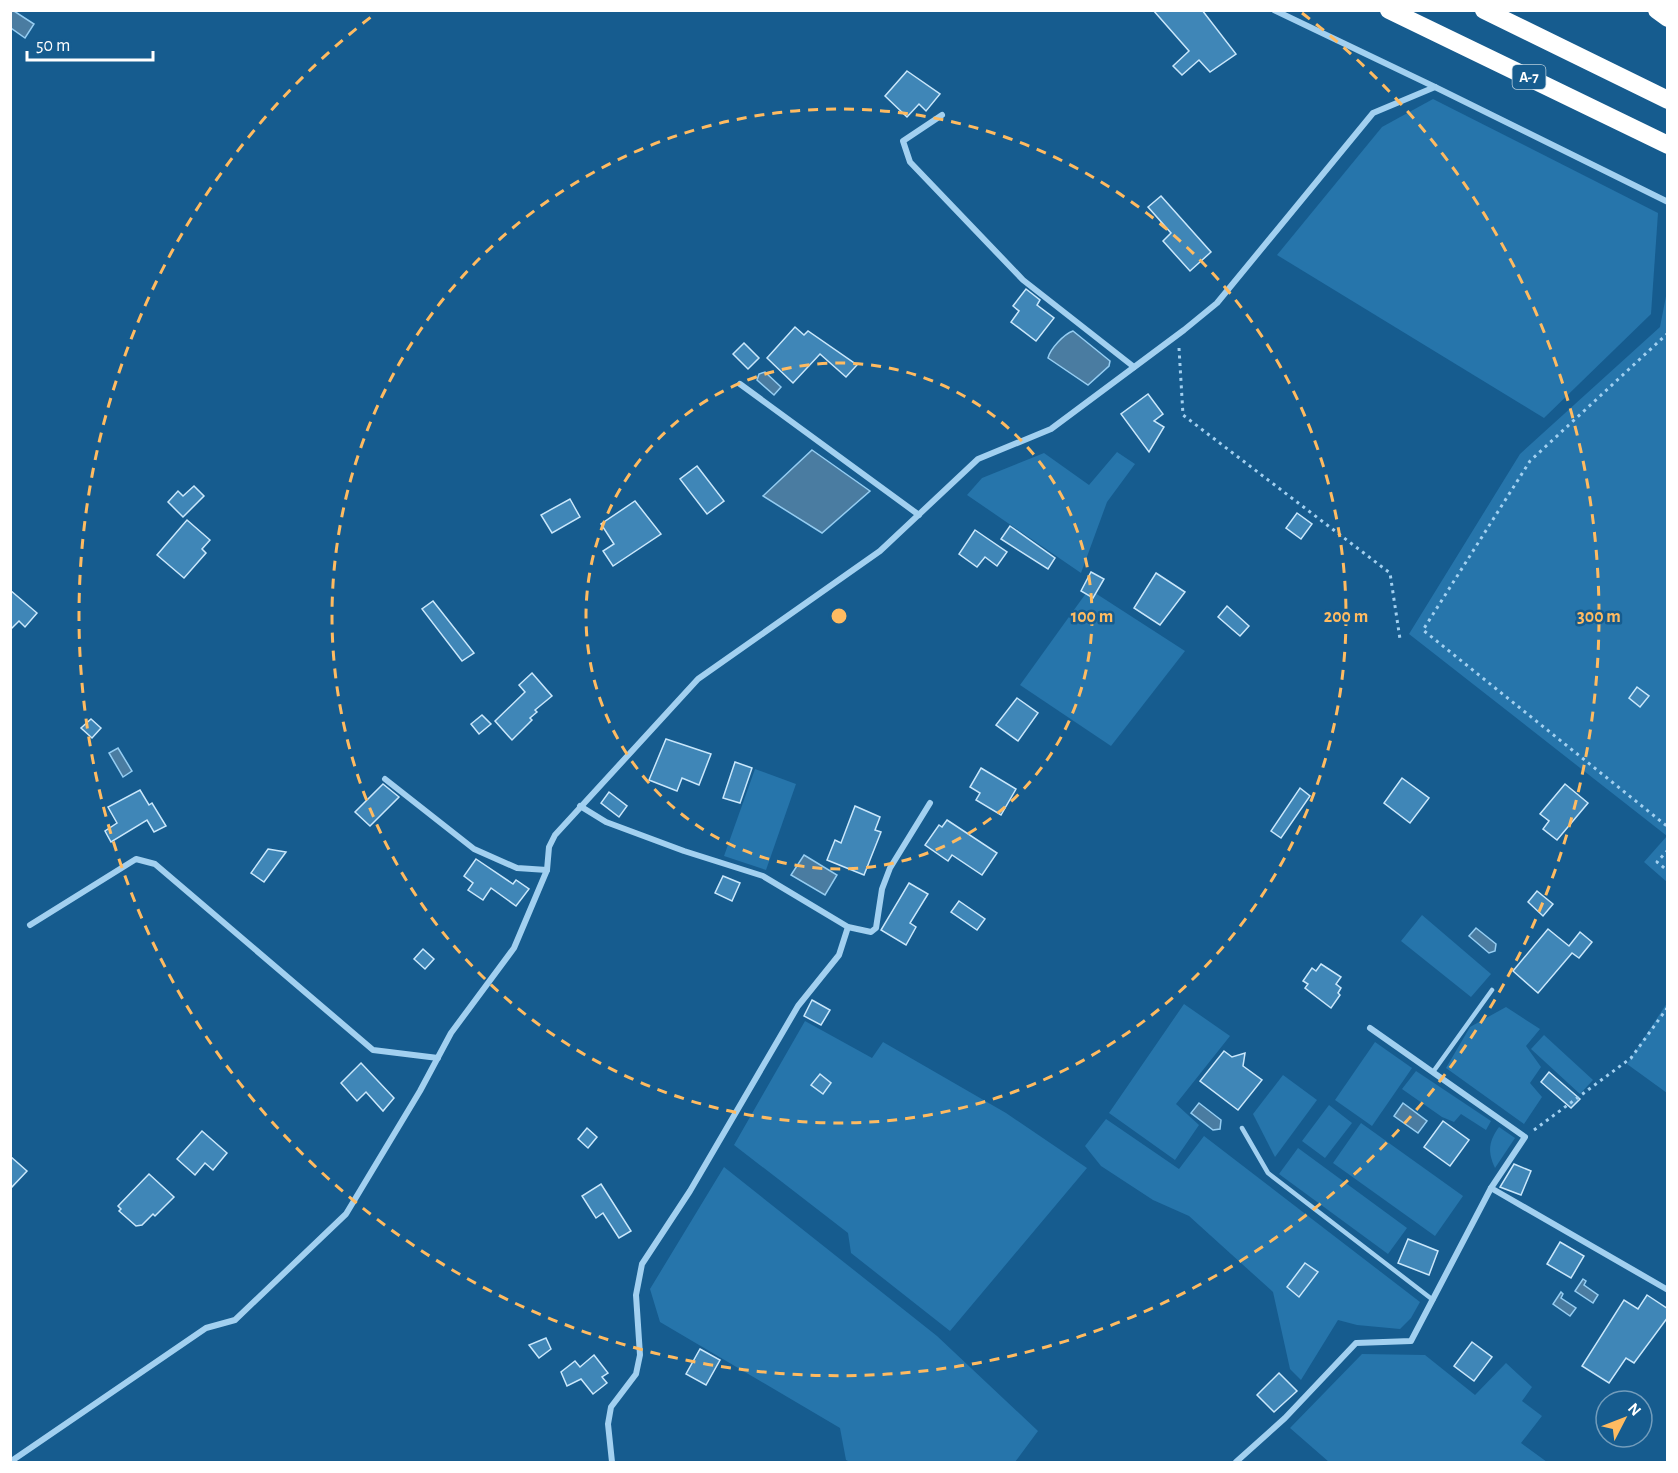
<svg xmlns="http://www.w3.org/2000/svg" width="1678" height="1473" font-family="'Alegreya Sans',sans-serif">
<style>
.green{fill:#2675ab}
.water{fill:#4a7ca1;stroke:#95cdf2;stroke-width:1.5}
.building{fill:#3f86b7;stroke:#c9e7fb;stroke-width:1.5}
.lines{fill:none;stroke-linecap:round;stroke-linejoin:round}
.path{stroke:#a2d0f0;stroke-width:3;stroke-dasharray:3 4.5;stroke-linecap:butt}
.service{stroke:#a2d0f0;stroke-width:4.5}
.minor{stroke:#a2d0f0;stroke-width:6}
.motorway{stroke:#fff;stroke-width:18}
.ring{fill:none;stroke:#ffbb61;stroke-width:3;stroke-dasharray:10 8}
.labels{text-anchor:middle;stroke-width:5;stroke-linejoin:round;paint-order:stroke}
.shield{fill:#165c8f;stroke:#b9cedd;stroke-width:1.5}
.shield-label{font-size:15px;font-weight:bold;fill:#fff}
.centre{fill:#ffbb61;stroke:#165c8f;stroke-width:3}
.ring-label{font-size:18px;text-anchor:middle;font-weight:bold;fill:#ffbb61;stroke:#165c8f;stroke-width:5;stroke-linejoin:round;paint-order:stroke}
</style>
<rect width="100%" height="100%" fill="#165c8f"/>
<!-- green -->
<g class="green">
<polygon points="1433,99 1658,213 1651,314 1544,418 1277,255 1382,127"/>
<polygon points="1667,291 1667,882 1644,862 1667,836 1409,634 1520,454 1660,327"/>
<polygon points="1117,452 1135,464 1107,502 1081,573 967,495 982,478 1044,453 1089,485"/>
<polygon points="1089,589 1185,651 1111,746 1020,685"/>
<polygon points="755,769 796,784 766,870 724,856"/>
<polygon points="1422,915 1491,974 1471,997 1401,941"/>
<polygon points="1667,1003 1667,1093 1627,1064"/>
<polygon points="1184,1004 1230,1036 1176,1104 1199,1125 1175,1160 1109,1113"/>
<polygon points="1506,1007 1540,1029 1526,1046 1541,1067 1530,1083 1542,1097 1524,1124 1446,1068 1470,1027"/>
<polygon points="805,1021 872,1058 883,1042 1006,1113 1087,1168 950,1331 851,1253 848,1233 734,1145"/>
<polygon points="1544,1035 1593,1080 1580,1094 1531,1049"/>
<polygon points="1375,1042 1412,1068 1372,1126 1335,1100"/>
<polygon points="1416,1071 1491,1121 1486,1130 1461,1114 1454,1122 1442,1117 1402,1089"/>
<polygon points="1283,1075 1317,1100 1275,1157 1253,1114"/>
<polygon points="1329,1105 1352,1123 1325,1158 1302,1141"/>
<polygon points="1106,1119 1179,1169 1204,1136 1420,1302 1411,1318 1400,1329 1357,1325 1338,1320 1301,1380 1290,1369 1273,1292 1189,1216 1153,1200 1101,1166 1085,1146"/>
<polygon points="1361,1123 1463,1196 1435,1236 1333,1163"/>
<path d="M 1499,1127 L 1515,1138 L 1495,1168 C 1487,1151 1489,1141 1499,1127 Z"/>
<polygon points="1298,1148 1407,1228 1388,1254 1279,1174"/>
<polygon points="724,1167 937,1336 1038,1431 1015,1462 850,1462 846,1460 840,1428 660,1322 650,1289"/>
<polygon points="1362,1354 1425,1355 1475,1395 1506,1363 1532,1387 1522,1401 1542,1416 1521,1443 1547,1462 1329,1462 1290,1428"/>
</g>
<!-- water -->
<g class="water">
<polygon points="11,11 14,11 34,24 25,38 11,28"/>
<path d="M 1073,331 L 1110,361 L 1109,366 L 1088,385 L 1048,358 C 1050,349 1064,334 1073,331 Z"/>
<polygon points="765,372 781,387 774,395 757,380 759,374"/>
<polygon points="812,450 870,491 822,533 763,496"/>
<polygon points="118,748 132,771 123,777 109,753"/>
<polygon points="804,855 837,875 825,895 791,875"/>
<polygon points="1476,928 1496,944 1495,951 1489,953 1469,936"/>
<polygon points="1199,1103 1221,1120 1220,1129 1213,1130 1191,1113"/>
<polygon points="1403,1103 1427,1121 1418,1133 1394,1116"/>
<polygon points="1583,1279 1586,1281 1584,1285 1598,1295 1593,1303 1575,1291"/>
<polygon points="1561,1292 1563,1294 1561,1298 1576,1308 1570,1316 1553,1304"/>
</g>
<!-- building -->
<g class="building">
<polygon points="1153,10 1202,10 1236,54 1210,72 1199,60 1182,75 1173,66 1189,51"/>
<polygon points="907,71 940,94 926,111 919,104 907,117 885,96"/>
<polygon points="1161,196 1211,252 1190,271 1163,241 1171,233 1148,207"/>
<polygon points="1026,289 1040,300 1037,305 1054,318 1036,341 1011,322 1019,311 1013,306"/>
<polygon points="795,327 804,335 808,331 857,365 846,377 820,354 793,383 767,358"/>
<polygon points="744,343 759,358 748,369 733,354"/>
<polygon points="1148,394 1163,414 1154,421 1164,427 1149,452 1121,414"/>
<polygon points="697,466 724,501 707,514 680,479"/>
<polygon points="194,486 204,496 183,517 168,502 178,491 183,496"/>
<polygon points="570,499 580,517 552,533 541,515"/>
<polygon points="635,501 661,534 613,566 603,551 614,544 601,524"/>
<polygon points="1297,513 1312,524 1301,539 1286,528"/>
<polygon points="187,520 210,540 202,549 206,553 184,578 157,555"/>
<polygon points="1010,526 1055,558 1048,569 1001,539"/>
<polygon points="975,530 1007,552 997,566 985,557 977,567 959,554"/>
<polygon points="1091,572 1104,579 1093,598 1081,591"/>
<polygon points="1156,573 1185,592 1160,625 1134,608"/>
<polygon points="10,590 37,613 25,627 19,621 10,630"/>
<polygon points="433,601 474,653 462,661 422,609"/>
<polygon points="1227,606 1249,626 1240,636 1218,617"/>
<polygon points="532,673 552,696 535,710 537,712 530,718 532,720 512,740 495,721 525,692 519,685"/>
<polygon points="1637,687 1649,696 1640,707 1629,698"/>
<polygon points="1017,698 1038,713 1018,741 996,725"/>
<polygon points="482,715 491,724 479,734 471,724"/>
<polygon points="91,719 101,728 92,738 81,728"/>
<polygon points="666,739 711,754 699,785 682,778 677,791 649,780"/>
<polygon points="735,762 752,768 740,803 723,798"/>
<polygon points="981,768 1016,789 1001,815 976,800 980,793 970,787"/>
<polygon points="1402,778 1429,798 1410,823 1384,803"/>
<polygon points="383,784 399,797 370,826 355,812"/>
<polygon points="1565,784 1588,803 1557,840 1543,829 1549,821 1540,814"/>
<polygon points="1300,788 1310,796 1281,838 1271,831"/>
<polygon points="140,790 149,805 152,803 166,826 154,832 147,820 111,842 105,831 117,823 108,807"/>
<polygon points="609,792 627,806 619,817 601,803"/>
<polygon points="855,806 880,817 875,830 881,832 864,875 827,860 835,840 841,843"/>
<polygon points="947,820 997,853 982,875 952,855 948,861 925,845 939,825 942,827"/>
<polygon points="268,849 286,852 264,882 251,873"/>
<polygon points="476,859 513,884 516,880 529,889 516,906 491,888 483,900 468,890 473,883 464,876"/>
<polygon points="723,876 740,883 732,901 715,893"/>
<polygon points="909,883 928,894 910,923 916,927 906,945 881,930"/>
<polygon points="1537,891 1553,904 1543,916 1528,902"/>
<polygon points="959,901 985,919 977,930 951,912"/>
<polygon points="1548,929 1569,946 1580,932 1592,942 1579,958 1572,953 1538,993 1513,971"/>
<polygon points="423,949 434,959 425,969 414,959"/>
<polygon points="1321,964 1341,977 1336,984 1341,988 1338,993 1340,995 1331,1008 1305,988 1308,984 1303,981 1312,968 1316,971"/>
<polygon points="812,1000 830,1010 821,1025 804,1016"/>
<polygon points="1224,1051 1232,1057 1245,1053 1243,1066 1262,1080 1238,1110 1200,1081"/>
<polygon points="361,1063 394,1098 383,1111 366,1092 357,1101 341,1083"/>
<polygon points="1549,1072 1580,1099 1571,1108 1541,1082"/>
<polygon points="820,1074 831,1083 823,1094 811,1085"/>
<polygon points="1443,1121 1469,1140 1450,1166 1424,1147"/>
<polygon points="587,1128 597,1137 588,1148 578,1139"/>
<polygon points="202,1131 227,1153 213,1170 205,1163 195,1175 177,1159"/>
<polygon points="10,1156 27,1171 10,1189"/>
<polygon points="1514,1164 1531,1171 1521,1195 1500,1187"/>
<polygon points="149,1174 174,1197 155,1216 153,1214 142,1225 136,1226 119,1211 121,1209 118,1206"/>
<polygon points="601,1184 631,1231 619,1238 603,1213 596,1218 582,1196"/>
<polygon points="1408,1239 1438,1251 1429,1275 1398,1263"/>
<polygon points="1560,1242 1584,1256 1571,1278 1547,1264"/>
<polygon points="1305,1263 1318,1272 1299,1297 1287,1287"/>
<polygon points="1647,1295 1668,1309 1668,1317 1634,1363 1626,1358 1609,1383 1582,1366 1624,1300 1638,1309"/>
<polygon points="546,1338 551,1349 539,1358 529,1345"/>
<polygon points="1472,1342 1492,1357 1474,1381 1454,1366"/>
<polygon points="700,1349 720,1360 706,1385 686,1374"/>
<polygon points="594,1355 608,1373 602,1377 607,1383 593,1394 581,1379 567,1386 561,1372 575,1361 580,1367"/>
<polygon points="1279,1373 1297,1391 1274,1412 1257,1395"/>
</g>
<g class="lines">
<!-- path -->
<g class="path">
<polyline points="1668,333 1530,461 1423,630 1668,827"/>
<polyline points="1179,348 1183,415 1390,573 1400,639"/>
<polyline points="1668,850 1657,862 1668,871"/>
<polyline points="1534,1130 1631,1058 1668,1007"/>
</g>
<!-- service -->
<g class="service">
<polyline points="1433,1072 1492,990"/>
<polyline points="1242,1128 1268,1173 1433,1300"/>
</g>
<!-- minor -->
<g class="minor">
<polyline points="1274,10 1435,87"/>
<polyline points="942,115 903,141 910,162 1023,280 1134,367"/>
<polyline points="740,384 919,515"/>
<polyline points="385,779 474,849 517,868 547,870"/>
<polyline points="580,806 606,822 684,851 763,876 848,927 871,932 876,928 882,889 890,868 930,803"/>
<polyline points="30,925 136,859 155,864 373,1050 438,1058"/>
<polyline points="1370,1028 1525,1137 1491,1188 1668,1290"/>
<polyline points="10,1462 206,1328 235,1320 346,1214 420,1091 451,1033 514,948 547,870 549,847 555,835 698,679 880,551 978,459 1051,429 1184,330 1217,303 1373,113 1435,87 1668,202"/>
<polyline points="612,1462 608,1424 611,1407 636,1374 640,1355 636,1295 642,1264 690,1191 798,1006 839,955 848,927"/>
<polyline points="1236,1462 1285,1418 1356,1343 1411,1341 1491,1188"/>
</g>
<!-- motorway -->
<g class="motorway">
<polyline points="1389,10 1668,145"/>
<polyline points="1484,10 1668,100"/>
<polyline points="1657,10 1668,18"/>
</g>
</g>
<!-- distance rings -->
<g class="ring">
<circle cx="839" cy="616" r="253"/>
<circle cx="839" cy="616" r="507"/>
<path d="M1302 13A760 760 0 1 1 376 13"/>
</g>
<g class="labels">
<!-- shield labels -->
<rect class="shield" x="1512.5" y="65" width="33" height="24" rx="4.5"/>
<g class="shield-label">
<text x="1529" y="82">A-7</text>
</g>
</g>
<circle cx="839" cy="616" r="9" class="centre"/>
<g class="ring-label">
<text x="1092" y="622">100 m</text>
<text x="1346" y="622">200 m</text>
<text x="1599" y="622">300 m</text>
</g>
<!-- border -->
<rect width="1678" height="1473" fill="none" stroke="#ffffff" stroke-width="24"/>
<!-- north arrow -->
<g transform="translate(1624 1419) rotate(48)"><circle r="28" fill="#165c8f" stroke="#739dbc" stroke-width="1.5"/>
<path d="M0-4.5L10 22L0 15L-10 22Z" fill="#ffbb61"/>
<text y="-9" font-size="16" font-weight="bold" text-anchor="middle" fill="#ffffff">N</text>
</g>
<!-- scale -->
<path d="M27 51v9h126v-9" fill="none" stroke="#ffffff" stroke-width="3"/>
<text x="36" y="51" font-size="18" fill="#ffffff" stroke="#165c8f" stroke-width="4.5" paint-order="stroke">50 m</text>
</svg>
